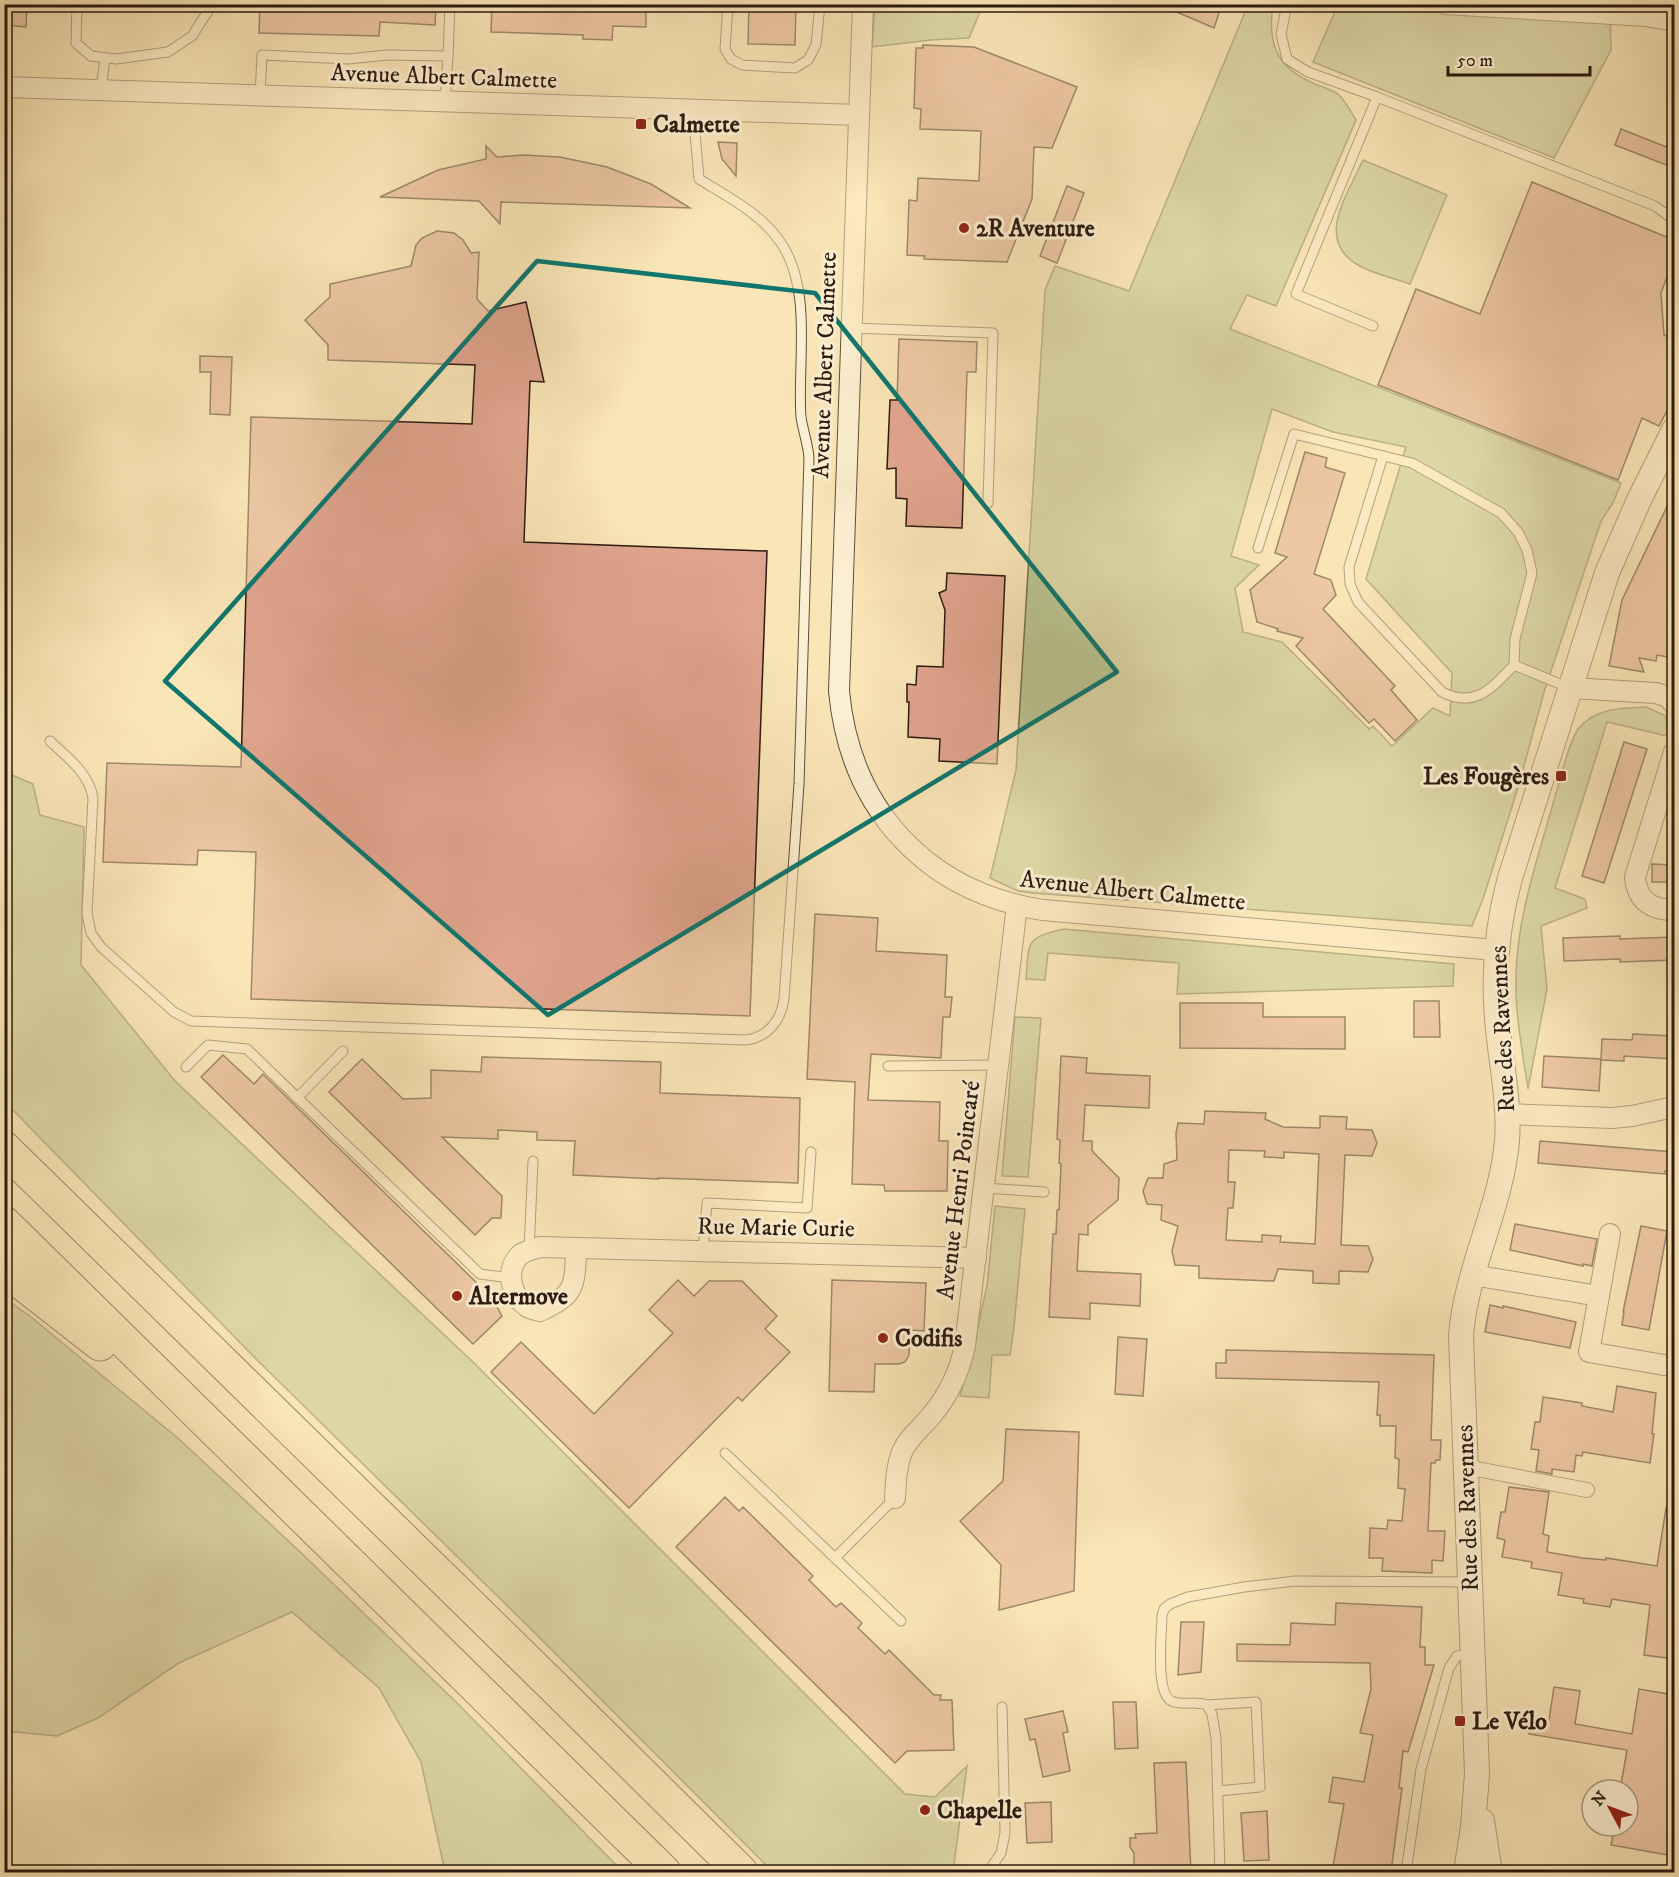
<svg xmlns="http://www.w3.org/2000/svg" width="1679" height="1877" font-family="'IM FELL DW Pica',serif">
<style>
.green{fill:#bac592;stroke:#727051;stroke-width:1.5;fill-rule:evenodd}
.building{fill:#e0a48e;stroke:#2b1b10;stroke-width:1.5;fill-rule:evenodd}
.lines{fill:none;stroke-linecap:round;stroke-linejoin:round}
.service-casing{stroke:#5f4e3a;stroke-width:11}
.pedestrian-casing{stroke:#5f4e3a;stroke-width:16}
.minor-casing{stroke:#5f4e3a;stroke-width:22}
.tertiary-casing{stroke:#5f4e3a;stroke-width:26}
.motorway-casing{stroke:#2b1b10;stroke-width:35}
.service{stroke:#fceed0;stroke-width:9}
.pedestrian{stroke:#fceed0;stroke-width:14}
.minor{stroke:#fceed0;stroke-width:20}
.tertiary{stroke:#fceed0;stroke-width:24}
.motorway{stroke:#fae5b7;stroke-width:33}
.marked{fill:none;stroke:#0f766e;stroke-width:4.5;stroke-linejoin:round}
.poi-dot{fill:#8f2418;stroke:#fceed0;stroke-width:2}
.labels{text-anchor:middle;stroke-width:6;stroke-linejoin:round;paint-order:stroke}
.street-label{font-size:24px;fill:#2b1b10;stroke:#fceed0}
.poi-label{font-size:24px;font-weight:bold;fill:#2b1b10;stroke:#fceed0;text-anchor:start}
</style>
<rect width="100%" height="100%" fill="#fae5b7"/>
<filter id="stains"><feTurbulence type="fractalNoise" baseFrequency=".00333" numOctaves="4"/><feColorMatrix values="0 0 0 0 .2 0 0 0 0 .09 0 0 0 0 .02 0 0 0 .5 -.17"/></filter>
<radialGradient id="worn" r=".72"><stop offset=".6" stop-color="#630" stop-opacity="0"/><stop offset="1" stop-color="#630" stop-opacity=".3"/></radialGradient>
<!-- green -->
<g class="green">
<polygon points="875,5 875,4 983,5 969,38 931,40 872,47"/>
<path d="M 1248,5 L 1273,5 C 1267,44 1277,68 1315,84 C 1322,87 1335,90 1340,96 C 1346,102 1351,112 1356,120 L 1276,306 L 1247,295 L 1230,329 L 1621,483 L 1613,503 L 1601,521 L 1544,692 L 1520,781 L 1483,899 L 1472,926 L 1033,893 L 1018,891 L 990,878 L 1016,770 L 1045,290 L 1055,266 L 1129,291 ZM 1272,409 L 1333,432 L 1406,447 L 1366,579 L 1452,673 L 1450,716 L 1433,708 L 1392,746 L 1373,726 L 1369,729 L 1282,642 L 1243,632 L 1235,588 L 1259,565 L 1231,556 Z"/>
<polygon points="1338,5 1610,5 1611,50 1554,158 1313,62"/>
<path d="M 1363,160 L 1447,195 L 1410,284 C 1394,278 1373,274 1358,265 C 1314,240 1348,194 1363,160 Z"/>
<path d="M 1646,707 L 1666,716 L 1667,736 L 1607,722 L 1555,888 L 1585,899 L 1587,908 L 1541,926 L 1547,989 L 1528,1089 C 1523,1055 1516,1020 1516,985 C 1515,921 1538,858 1555,797 C 1560,781 1569,740 1579,728 C 1596,708 1621,708 1646,707 Z"/>
<polygon points="5,772 33,784 40,815 84,827 81,965 175,1081 473,1362 905,1794 935,1797 967,1766 953,1872 773,1872 535,1633 257,1360 5,1102"/>
<path d="M 1064,929 L 1454,964 L 1453,986 L 1177,994 L 1179,963 L 1048,953 L 1045,980 L 1026,979 C 1029,941 1025,938 1064,929 Z"/>
<polygon points="1015,1017 1041,1018 1028,1177 1002,1176"/>
<polygon points="995,1206 1025,1209 1014,1327 1010,1355 992,1355 989,1398 960,1396 972,1352 987,1286"/>
<polygon points="4,1298 31,1317 180,1440 297,1549 456,1702 623,1872 445,1872 421,1762 379,1688 292,1612 179,1663 98,1718 57,1736 5,1731"/>
</g>
<!-- building -->
<g class="building">
<polygon points="4,4 27,4 26,27 4,25"/>
<polygon points="260,4 436,4 435,25 380,22 379,36 259,33"/>
<polygon points="492,4 646,4 646,27 613,26 612,40 583,39 583,35 491,32"/>
<polygon points="749,4 796,4 795,45 748,44"/>
<polygon points="1158,4 1222,4 1214,28"/>
<polygon points="923,45 974,47 1077,87 1052,148 1034,147 1032,199 1007,262 924,259 925,256 907,255 909,200 917,201 918,178 979,181 981,131 920,129 921,109 914,108 916,48 923,48"/>
<polygon points="1621,129 1674,150 1674,168 1615,145"/>
<polygon points="718,142 737,143 736,176 722,159"/>
<polygon points="486,146 497,157 523,155 560,157 607,167 651,184 690,208 501,202 500,224 479,201 380,197 438,170 486,159"/>
<polygon points="1532,182 1674,240 1674,258 1661,293 1664,335 1674,339 1674,397 1659,426 1642,418 1618,480 1378,385 1416,289 1480,314"/>
<polygon points="1067,186 1084,193 1057,263 1040,256"/>
<polygon points="437,231 454,233 463,240 471,253 479,252 477,299 488,311 526,302 544,382 530,381 524,542 767,551 750,1016 251,999 256,852 198,850 197,865 103,862 107,763 241,767 251,417 472,424 475,365 328,360 328,345 305,320 330,297 330,284 411,266 416,245 422,238"/>
<polygon points="899,339 977,342 976,372 967,372 962,528 906,526 907,499 896,498 896,468 887,469 890,400 897,400"/>
<polygon points="200,356 232,357 230,415 210,414 211,372 200,372"/>
<polygon points="1305,452 1327,458 1325,467 1345,473 1314,574 1331,580 1336,595 1323,609 1395,686 1391,690 1417,720 1395,741 1374,719 1369,723 1296,646 1303,638 1277,631 1278,629 1257,622 1250,590 1287,557 1275,553"/>
<polygon points="1674,492 1674,658 1657,655 1656,661 1639,658 1644,672 1609,666 1622,600"/>
<polygon points="947,573 1005,576 997,764 939,761 940,739 908,737 909,702 907,702 907,684 916,685 917,666 943,667 945,610 939,593 946,590"/>
<polygon points="1624,742 1647,749 1604,883 1582,876"/>
<polygon points="1652,864 1674,865 1674,882 1652,882"/>
<polygon points="815,914 878,918 876,951 947,955 945,997 952,997 950,1017 943,1017 941,1058 871,1054 868,1100 940,1102 939,1141 948,1141 947,1191 885,1191 884,1185 852,1184 855,1082 807,1079"/>
<polygon points="1620,936 1620,939 1674,937 1674,960 1620,962 1620,959 1564,961 1563,938"/>
<polygon points="1414,1001 1439,1001 1440,1037 1414,1037"/>
<polygon points="1180,1003 1263,1003 1263,1017 1345,1017 1345,1049 1180,1048"/>
<polygon points="1633,1034 1674,1036 1674,1059 1624,1056 1624,1061 1601,1060 1602,1039 1632,1040"/>
<polygon points="223,1055 254,1084 263,1074 482,1288 491,1289 492,1298 502,1316 473,1344 201,1077"/>
<polygon points="1061,1056 1087,1058 1086,1073 1150,1076 1149,1108 1085,1105 1083,1141 1092,1141 1092,1150 1094,1153 1119,1178 1118,1200 1088,1225 1088,1235 1079,1234 1077,1271 1141,1274 1140,1306 1090,1303 1090,1319 1049,1317 1053,1234 1056,1234 1057,1210 1059,1210 1061,1164 1059,1163 1060,1140 1057,1139"/>
<polygon points="1544,1056 1601,1059 1599,1091 1542,1087"/>
<polygon points="482,1057 661,1062 660,1093 800,1098 798,1183 658,1178 658,1179 573,1175 575,1141 537,1140 537,1132 498,1130 498,1139 442,1137 502,1196 501,1218 492,1218 475,1235 329,1092 362,1059 403,1099 431,1098 431,1070 481,1072"/>
<path d="M 1205,1111 L 1266,1113 L 1265,1119 L 1283,1127 L 1320,1128 L 1320,1116 L 1347,1117 L 1346,1129 L 1372,1130 L 1377,1143 L 1372,1156 L 1345,1155 L 1341,1245 L 1368,1246 L 1373,1259 L 1368,1272 L 1339,1271 L 1339,1284 L 1313,1283 L 1313,1271 L 1278,1269 L 1274,1281 L 1199,1278 L 1199,1266 L 1175,1265 L 1172,1251 L 1178,1226 L 1161,1220 L 1162,1205 L 1147,1204 L 1143,1191 L 1148,1178 L 1163,1178 L 1164,1164 L 1177,1160 L 1176,1133 L 1178,1123 L 1204,1124 ZM 1229,1150 L 1265,1151 L 1264,1157 L 1284,1158 L 1284,1152 L 1319,1154 L 1315,1244 L 1280,1242 L 1281,1236 L 1262,1235 L 1262,1242 L 1226,1240 L 1228,1208 L 1233,1208 L 1235,1182 L 1228,1182 Z"/>
<polygon points="1540,1141 1674,1152 1674,1171 1665,1171 1665,1174 1538,1163"/>
<polygon points="1515,1224 1597,1239 1592,1266 1583,1264 1583,1266 1510,1250"/>
<polygon points="1641,1226 1667,1231 1649,1330 1622,1325 1624,1312 1623,1312"/>
<polygon points="678,1280 694,1296 709,1281 742,1281 777,1316 765,1329 790,1352 742,1401 738,1397 629,1508 491,1372 521,1342 594,1414 673,1333 649,1310"/>
<polygon points="832,1280 926,1283 924,1331 910,1330 909,1355 905,1362 899,1364 875,1364 874,1392 829,1391"/>
<polygon points="1490,1305 1503,1308 1503,1306 1576,1322 1570,1348 1485,1332"/>
<polygon points="1118,1337 1147,1339 1143,1396 1115,1394"/>
<polygon points="1226,1350 1434,1355 1431,1440 1441,1440 1440,1460 1436,1460 1435,1463 1431,1463 1428,1531 1445,1531 1443,1561 1432,1560 1432,1573 1382,1571 1383,1558 1369,1558 1370,1528 1387,1529 1388,1520 1402,1521 1405,1489 1398,1488 1399,1459 1395,1458 1396,1426 1380,1426 1380,1415 1377,1415 1379,1382 1216,1378 1216,1363 1226,1363"/>
<polygon points="1617,1386 1656,1393 1652,1434 1654,1434 1650,1463 1583,1452 1582,1456 1576,1455 1574,1472 1552,1469 1552,1474 1536,1471 1539,1450 1531,1449 1535,1422 1540,1422 1543,1397 1582,1403 1582,1406 1613,1412"/>
<polygon points="1006,1429 1079,1432 1074,1591 999,1610 1001,1565 960,1521 1003,1481"/>
<polygon points="1509,1487 1549,1492 1543,1534 1549,1536 1547,1552 1582,1558 1606,1560 1606,1558 1657,1566 1666,1508 1674,1508 1674,1659 1644,1655 1650,1605 1612,1599 1610,1607 1583,1603 1584,1599 1558,1595 1562,1573 1531,1568 1532,1562 1502,1557 1505,1540 1497,1538 1501,1512 1505,1512"/>
<polygon points="725,1497 739,1511 743,1507 813,1576 809,1580 836,1607 841,1603 862,1623 858,1628 885,1654 889,1650 934,1695 941,1695 940,1700 952,1700 954,1750 907,1751 895,1763 676,1547"/>
<polygon points="1336,1603 1422,1607 1420,1647 1425,1647 1425,1665 1434,1665 1408,1752 1403,1751 1399,1788 1402,1788 1391,1872 1332,1872 1344,1804 1329,1802 1333,1777 1364,1782 1373,1735 1360,1733 1371,1689 1370,1663 1237,1661 1237,1644 1290,1645 1291,1623 1335,1625"/>
<polygon points="1181,1622 1204,1622 1201,1672 1178,1675"/>
<polygon points="1554,1687 1580,1691 1575,1724 1632,1734 1639,1689 1674,1695 1674,1856 1611,1845 1615,1826 1628,1826 1628,1790 1620,1790 1627,1750 1529,1734 1532,1717 1549,1720"/>
<polygon points="1113,1702 1136,1702 1138,1748 1115,1749"/>
<polygon points="1063,1711 1068,1732 1063,1733 1070,1771 1043,1777 1035,1739 1030,1740 1025,1719"/>
<polygon points="1186,1762 1191,1872 1134,1872 1134,1853 1130,1847 1130,1838 1136,1838 1135,1834 1157,1833 1154,1763"/>
<polygon points="1051,1802 1052,1842 1027,1843 1025,1803"/>
<polygon points="1267,1811 1269,1860 1244,1861 1241,1813"/>
</g>
<g class="lines">
<!-- service casing -->
<g class="service-casing">
<g id="service">
<polyline points="77,4 76,43 91,56 116,59 168,52 192,36 208,11"/>
<polyline points="728,4 725,49 731,59 742,65 795,68 808,60 816,45 820,4"/>
<polyline points="1287,4 1281,34 1287,59 1308,72 1377,97"/>
<polyline points="448,56 450,4"/>
<polyline points="101,90 105,58"/>
<polyline points="260,96 262,55 348,59 387,55 448,56 445,102"/>
<polyline points="1373,326 1296,294 1377,97 1655,206 1674,220"/>
<polyline points="851,328 993,333 988,503"/>
<path d="M 1383,456 L 1349,567 L 1350,584 L 1358,602 L 1442,692 C 1475,709 1492,688 1514,665 L 1570,688"/>
<polyline points="1258,548 1294,434 1412,463 1501,513 1518,532 1527,550 1532,573 1515,639 1514,665"/>
<path d="M 50,741 C 67,757 89,773 93,798 L 87,913 L 91,933 L 101,947 L 174,1012 L 191,1021 L 745,1040 C 767,1038 781,1021 784,999 L 799,784 L 809,458 C 808,444 803,431 801,417 C 797,364 813,290 781,243 C 762,214 728,197 699,179 L 693,110"/>
<polyline points="888,1066 998,1065"/>
<polyline points="186,1067 208,1045 247,1049 480,1274 511,1278"/>
<polyline points="297,1098 343,1051"/>
<polyline points="984,1188 1044,1192"/>
<polyline points="529,1251 533,1161"/>
<polyline points="703,1251 707,1203 807,1208 811,1152"/>
<polyline points="725,1453 901,1621"/>
<polyline points="835,1558 895,1498"/>
<polyline points="1207,1705 1256,1702 1260,1787 1218,1791"/>
<polyline points="988,1872 1001,1853 1005,1833 1002,1707"/>
<path d="M 1220,1872 L 1216,1738 L 1212,1714 L 1207,1705 C 1196,1701 1185,1705 1174,1702 C 1154,1698 1162,1633 1162,1616 L 1164,1609 L 1170,1604 L 1188,1597 L 1244,1587 L 1295,1581 L 1470,1582"/>
<polyline points="1406,1872 1421,1769 1449,1668 1457,1656 1473,1653"/>
</g>
</g>
<!-- pedestrian casing -->
<g class="pedestrian-casing">
<polyline id="pedestrian" points="1466,1467 1587,1490"/>
</g>
<!-- minor casing -->
<g class="minor-casing">
<g id="minor">
<path d="M 863,4 L 839,691 C 850,809 926,892 1043,910 L 1495,950"/>
<polyline points="1445,4 1646,16 1674,21"/>
<polyline points="4,87 858,115"/>
<polyline points="1570,688 1656,693 1668,697 1674,704"/>
<path d="M 1674,752 L 1635,877 C 1637,901 1652,910 1674,910"/>
<polyline points="1507,1114 1612,1118 1632,1116 1674,1107"/>
<polyline points="1610,1234 1589,1352 1664,1365"/>
<path d="M 576,1248 C 575,1285 576,1295 540,1311 C 535,1310 529,1309 526,1306 C 510,1294 505,1268 521,1254 C 526,1251 534,1249 540,1247 L 976,1258"/>
<polyline points="1472,1275 1599,1296"/>
<path d="M 895,1498 C 896,1482 896,1467 902,1452 C 908,1438 921,1428 931,1416 C 948,1396 959,1373 965,1346 L 1017,905"/>
</g>
</g>
<!-- tertiary casing -->
<g class="tertiary-casing">
<g id="tertiary">
<polyline points="1482,1821 1490,1872"/>
<path d="M 1466,1872 L 1473,1827 L 1477,1774 L 1461,1336 C 1466,1269 1501,1208 1507,1141 C 1510,1100 1500,1059 1497,1018 C 1493,970 1497,925 1510,878 L 1607,573 L 1639,500 L 1674,430"/>
</g>
</g>
<!-- motorway casing -->
<g class="motorway-casing">
<g id="motorway">
<polyline points="4,1148 557,1690 741,1872"/>
<polyline points="4,1223 664,1872"/>
<polyline points="4,1269 100,1344"/>
</g>
</g>
<!-- service -->
<use href="#service" class="service"/>
<!-- pedestrian -->
<use href="#pedestrian" class="pedestrian"/>
<!-- minor -->
<use href="#minor" class="minor"/>
<!-- tertiary -->
<use href="#tertiary" class="tertiary"/>
<!-- motorway -->
<use href="#motorway" class="motorway"/>
</g>
<!-- marked area -->
<path d="M0 0H1679V1877H0ZM 537,261 L 815,293 L 1117,672 L 548,1015 L 165,681 Z" fill="#fae5b7" fill-opacity=".55" fill-rule="evenodd"/>
<path class="marked" d="M 537,261 L 815,293 L 1117,672 L 548,1015 L 165,681 Z"/>
<!-- markers -->
<g class="poi-dot">
<rect x="635" y="118" width="12" height="12" rx="3"/>
<circle cx="964" cy="228" r="6"/>
<rect x="1555" y="770" width="12" height="12" rx="3"/>
<circle cx="457" cy="1296" r="6"/>
<circle cx="883" cy="1338" r="6"/>
<rect x="1454" y="1715" width="12" height="12" rx="3"/>
<circle cx="925" cy="1810" r="6"/>
</g>
<g class="labels">
<!-- street labels -->
<g class="street-label">
<text transform="translate(444 76) rotate(2)" y="8">Avenue Albert Calmette</text>
<text transform="translate(824 365) rotate(-88)" y="8">Avenue Albert Calmette</text>
<text transform="translate(1133 890) rotate(6)" y="8">Avenue Albert Calmette</text>
<text transform="translate(1502 1029) rotate(-93)" y="8">Rue des Ravennes</text>
<text transform="translate(958 1190) rotate(-83)" y="8">Avenue Henri Poincaré</text>
<text transform="translate(776 1227) rotate(1)" y="8">Rue Marie Curie</text>
<text transform="translate(1467 1508) rotate(-92)" y="8">Rue des Ravennes</text>
</g>
<!-- poi labels -->
<g class="poi-label">
<text x="653" y="132">Calmette</text>
<text x="976" y="236">2R Aventure</text>
<text x="1549" y="784" text-anchor="end">Les Fougères</text>
<text x="469" y="1304">Altermove</text>
<text x="895" y="1346">Codifis</text>
<text x="1472" y="1729">Le Vélo</text>
<text x="937" y="1818">Chapelle</text>
</g>
</g>
<!-- margin -->
<rect width="1679" height="1877" fill="none" stroke="#fae5b7" stroke-width="24"/>
<rect x="6" y="6" width="1667" height="1865" fill="none" stroke="#2b1b10" stroke-width="3"/>
<rect x="12" y="12" width="1655" height="1853" fill="none" stroke="#2b1b10" stroke-width="1.5"/>
<!-- north arrow -->
<g transform="translate(1610 1808) rotate(311)"><circle r="28" fill="#fceed0" stroke="#a89a83" stroke-width="1.5"/>
<path d="M0-4.5L10 22L0 15L-10 22Z" fill="#8f2418"/>
<text y="-9" font-size="16" font-weight="bold" text-anchor="middle" fill="#2b1b10">N</text>
</g>
<!-- scale -->
<path d="M1448 66v9h142v-9" fill="none" stroke="#2b1b10" stroke-width="3"/>
<text x="1457" y="66" font-size="18" fill="#2b1b10" stroke="#fceed0" stroke-width="4.5" paint-order="stroke">50 m</text>
<rect width="100%" height="100%" filter="url(#stains)"/>
<rect width="100%" height="100%" fill="url(#worn)"/>
</svg>
